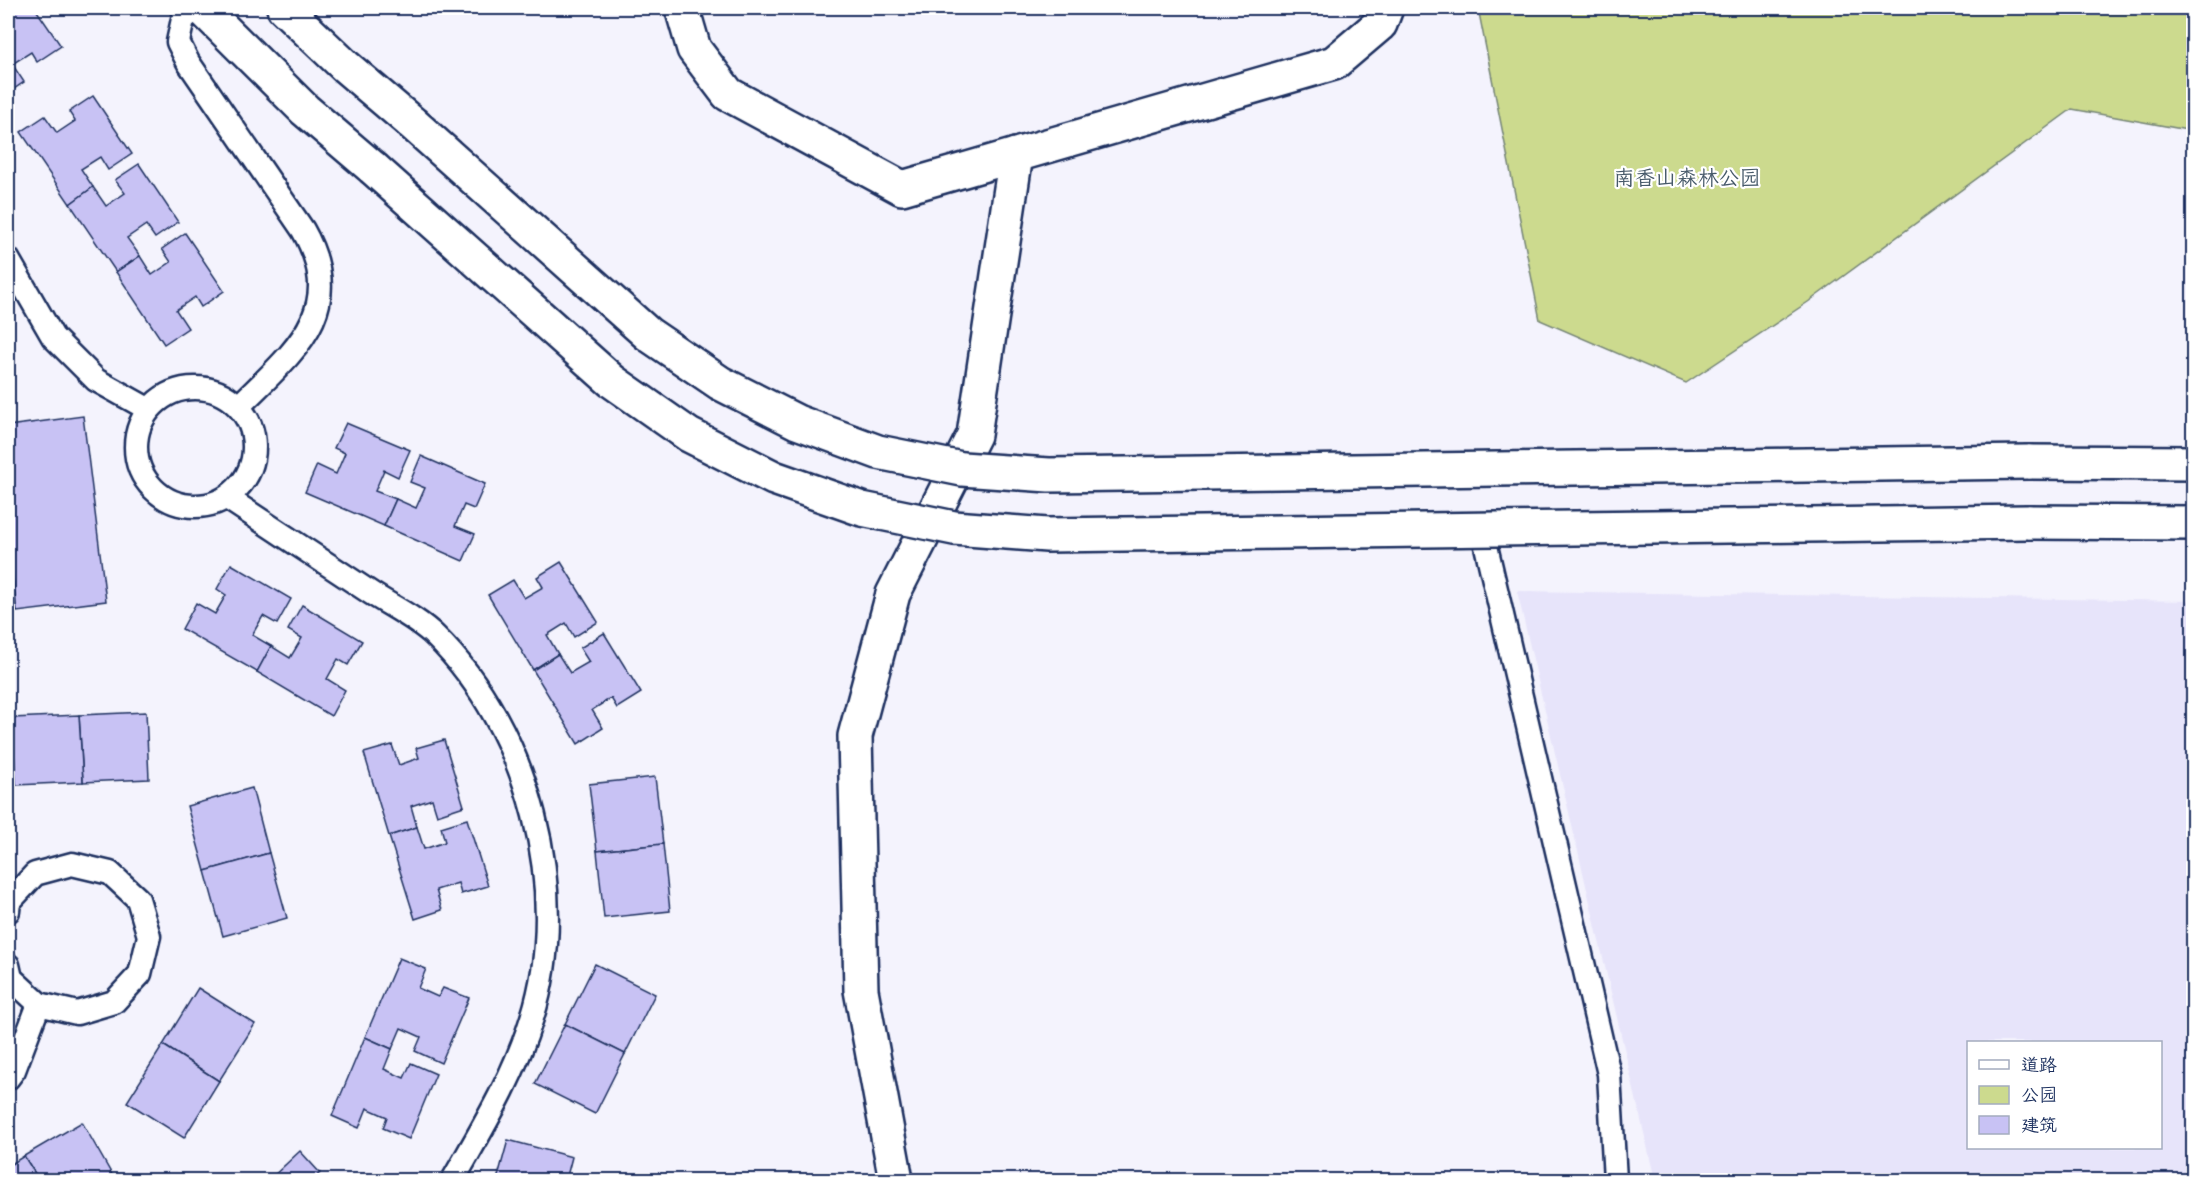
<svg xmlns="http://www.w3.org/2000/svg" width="2201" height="1188" font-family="Sriracha,'LXGW WenKai TC',sans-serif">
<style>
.built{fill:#e7e4fa;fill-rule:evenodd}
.green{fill:#ccda8e;stroke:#748476;stroke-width:1.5}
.building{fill:#c8c2f4;stroke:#1b2f5e;stroke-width:1.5}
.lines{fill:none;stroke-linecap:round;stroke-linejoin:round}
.service-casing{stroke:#1b2f5e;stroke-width:27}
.minor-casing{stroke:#1b2f5e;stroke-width:38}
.service{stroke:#fff;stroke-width:22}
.minor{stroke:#fff;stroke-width:33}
.minor-bridge-casing{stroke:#1b2f5e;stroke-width:38;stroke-linecap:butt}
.minor-bridge{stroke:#fff;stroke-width:33}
.labels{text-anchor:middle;stroke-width:4.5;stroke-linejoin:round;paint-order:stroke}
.park-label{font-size:21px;fill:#475a6a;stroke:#fff}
</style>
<rect width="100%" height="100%" fill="#f4f3fd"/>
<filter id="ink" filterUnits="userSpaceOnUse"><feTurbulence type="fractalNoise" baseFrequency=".0167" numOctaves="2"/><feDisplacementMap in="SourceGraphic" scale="12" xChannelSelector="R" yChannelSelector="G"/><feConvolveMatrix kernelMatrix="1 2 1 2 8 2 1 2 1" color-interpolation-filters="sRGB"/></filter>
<g filter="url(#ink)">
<!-- built -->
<path class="built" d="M 1517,591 L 2193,601 L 2193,1180 L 1655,1180 ZM 1968,1042 L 2160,1042 L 2160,1148 L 1968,1148 Z"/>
<!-- green -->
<polygon class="green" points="1478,8 2193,8 2193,131 2072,109 1808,302 1686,383 1540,320"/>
<!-- building -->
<g class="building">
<polygon points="8,8 35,8 61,46 37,62 31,52 12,64 24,82 8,93"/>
<polygon points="93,96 132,154 108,170 100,157 81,169 93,187 70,204 21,132 45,116 57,133 75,121 69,112"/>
<polygon points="139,164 178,222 155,238 146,225 127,238 140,256 116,272 70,204 93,187 106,206 125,193 115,180"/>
<polygon points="185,233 224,291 201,307 195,297 176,310 188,328 164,344 116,272 140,256 152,275 171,262 162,249"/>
<polygon points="83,416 106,601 17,612 8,532 8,426"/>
<polygon points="346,423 410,450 398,477 384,470 375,491 396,499 384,526 305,492 317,465 336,474 345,453 334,448"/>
<polygon points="421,456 485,484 474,509 464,505 455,526 475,534 463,561 384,526 396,499 416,508 425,488 410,482"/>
<polygon points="561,562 598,622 574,637 566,623 547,635 558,654 533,670 488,595 513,580 524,598 543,587 537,577"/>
<polygon points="231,564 291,599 277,624 263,616 252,635 271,646 257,672 182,629 196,603 215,614 226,595 217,589"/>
<polygon points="302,605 362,641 348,665 338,659 327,679 345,690 331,716 257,672 271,646 290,658 302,638 288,630"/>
<polygon points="604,633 641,693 617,708 611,698 592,710 603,728 578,744 533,670 558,654 570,673 589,662 580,648"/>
<polygon points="146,712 149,779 83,782 79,715"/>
<polygon points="79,715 83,782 16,785 12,718"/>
<polygon points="444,740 464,806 437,815 432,799 411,806 417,827 389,836 364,753 392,745 399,765 419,758 416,748"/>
<polygon points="655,777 663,844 597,851 589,784"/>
<polygon points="252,788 269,853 205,871 187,806"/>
<polygon points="467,819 488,886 461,894 458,883 436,890 442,910 415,919 389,836 417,827 424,849 445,842 441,827"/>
<polygon points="663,844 670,911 604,918 597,851"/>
<polygon points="269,853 287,918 223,936 205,871"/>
<polygon points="399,958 426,969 418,988 438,997 443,988 469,998 441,1063 415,1051 421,1037 401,1028 392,1049 365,1037"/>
<polygon points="595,964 655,994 625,1054 565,1024"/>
<polygon points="198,988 255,1024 219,1081 163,1045"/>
<polygon points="565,1024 625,1054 595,1114 535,1084"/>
<polygon points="365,1037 392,1049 384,1069 404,1078 411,1063 436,1074 409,1139 383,1128 387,1117 367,1108 359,1128 332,1116"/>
<polygon points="163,1045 219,1081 184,1138 127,1102"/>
<polygon points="82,1122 115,1180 39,1180 24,1156"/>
<polygon points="508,1140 572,1157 566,1180 497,1180"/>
<polygon points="300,1151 320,1173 312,1180 269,1180"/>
<polygon points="24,1156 39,1180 8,1180 8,1166"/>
</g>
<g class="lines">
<!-- service casing -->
<g class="service-casing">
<g id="service">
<path d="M 197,8 L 183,19 L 178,42 L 188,62 L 303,230 C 349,311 293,352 239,406"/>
<polyline points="8,259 53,337 96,380 148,409"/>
<circle cx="195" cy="447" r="59"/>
<path d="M 227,498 C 275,530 323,561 371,593 C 391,606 418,619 435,636 C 529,728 572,893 532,1018 C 514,1077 483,1127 453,1180"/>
<polyline points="1482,529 1609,1074 1615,1180"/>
<polyline points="8,911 9,902 35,874 72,864 110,873 138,899 149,936 140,974 114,1002 77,1013 39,1004 11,978 8,965"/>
<polyline points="8,1078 14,1070 39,1004"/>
</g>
</g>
<!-- minor casing -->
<g class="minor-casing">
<g id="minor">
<polyline points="202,8 305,110 373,168"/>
<polyline points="284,8 345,66 412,123"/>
<polyline points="682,8 694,49 728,94 902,188 1334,63 1380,24 1386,8"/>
<polyline points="2028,462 2194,463"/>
<polyline points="2028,522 2194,523"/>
<polyline points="896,1180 861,990 855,736 893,594 974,435 1016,155"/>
</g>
</g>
<!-- service -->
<use href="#service" class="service"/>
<!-- minor -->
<use href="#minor" class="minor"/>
<!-- minor-bridge casing -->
<g class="minor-bridge-casing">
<g id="minor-bridge">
<polyline points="412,123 648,334 720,383 797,422 878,452 962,469 1049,475 2028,462"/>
<polyline points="373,168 612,381 689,435 774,478 862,509 954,528 1047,535 2028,522"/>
</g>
</g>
<!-- minor-bridge -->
<use href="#minor-bridge" class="minor-bridge"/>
</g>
</g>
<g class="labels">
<!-- park labels -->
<g class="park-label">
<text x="1687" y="185">南香山森林公园</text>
</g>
</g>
<!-- margin -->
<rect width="2201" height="1188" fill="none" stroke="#fff" stroke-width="30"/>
<rect x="15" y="15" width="2171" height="1158" fill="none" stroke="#1b2f5e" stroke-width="2" filter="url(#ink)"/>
<!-- legend -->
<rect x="1967" y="1041" width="195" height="108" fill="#ffffff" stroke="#a4acbf" stroke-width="1.5"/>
<rect x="1979" y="1060" width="30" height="9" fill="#ffffff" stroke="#a4acbf" stroke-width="1.5"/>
<text x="2021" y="1071" font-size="18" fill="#1b2f5e">道路</text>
<rect x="1979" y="1086" width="30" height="18" fill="#ccda8e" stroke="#a4acbf" stroke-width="1.5"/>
<text x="2021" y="1101" font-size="18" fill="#1b2f5e">公园</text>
<rect x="1979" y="1116" width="30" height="18" fill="#c8c2f4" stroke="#a4acbf" stroke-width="1.5"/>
<text x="2021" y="1131" font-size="18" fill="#1b2f5e">建筑</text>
</svg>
